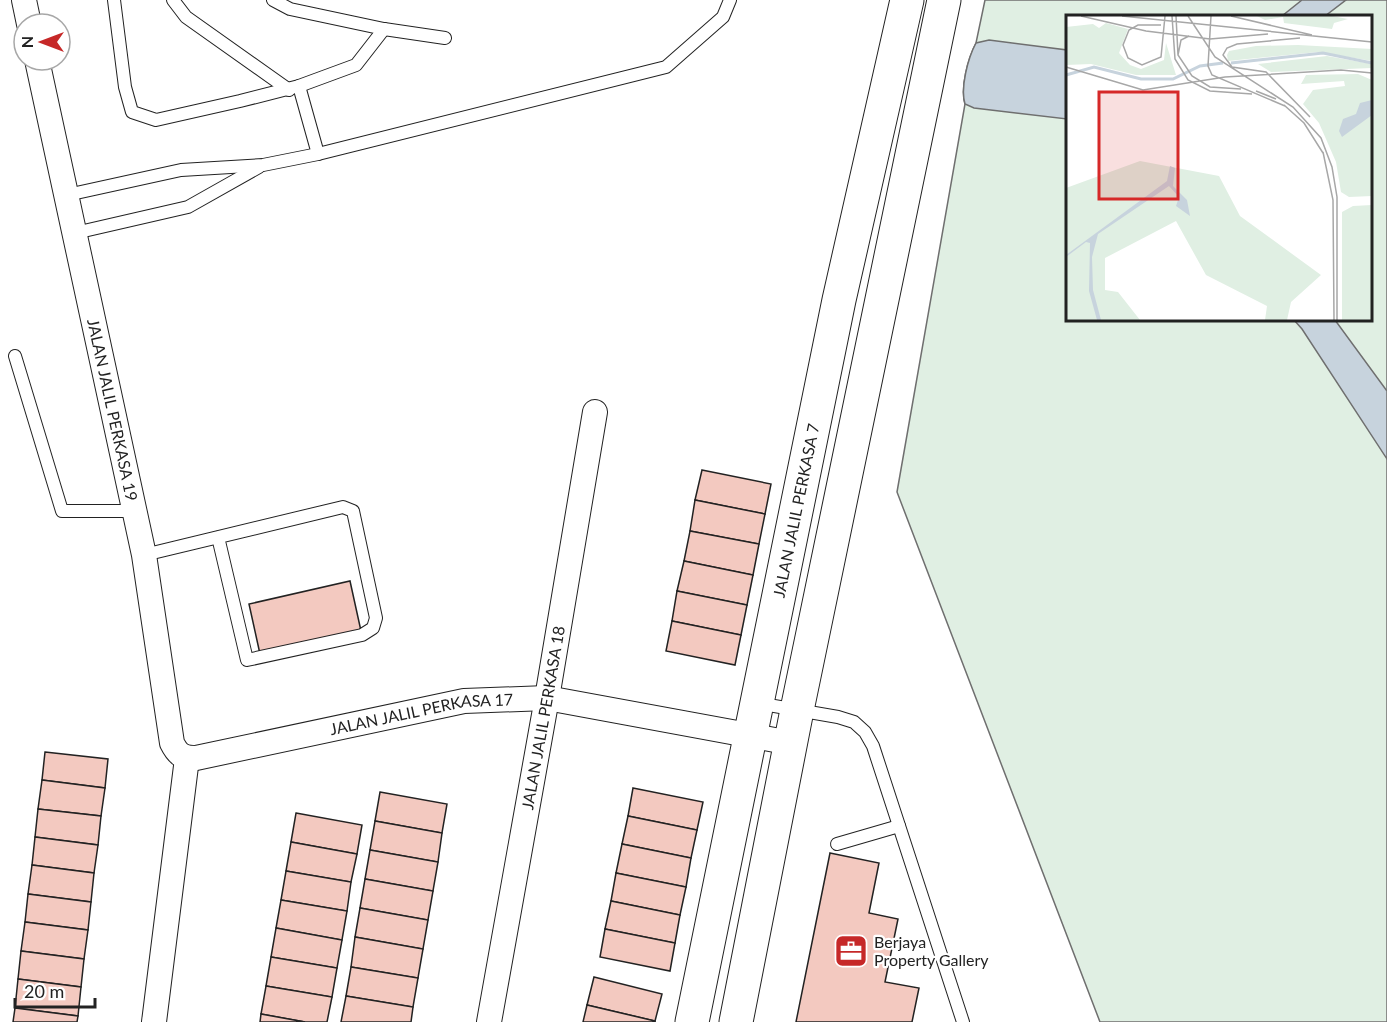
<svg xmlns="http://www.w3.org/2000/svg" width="1387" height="1022" font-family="Lato,sans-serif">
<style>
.green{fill:#e0efe3;stroke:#6f6f6f;stroke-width:1.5;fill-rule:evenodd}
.water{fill:#c7d3dd;stroke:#6f6f6f;stroke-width:1.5}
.building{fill:#f3c9c0;stroke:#222;stroke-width:1.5}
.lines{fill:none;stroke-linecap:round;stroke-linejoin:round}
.lane-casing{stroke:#222;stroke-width:14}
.street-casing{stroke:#222;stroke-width:26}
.secondary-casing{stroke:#222;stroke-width:35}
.lane{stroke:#fff;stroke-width:12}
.street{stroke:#fff;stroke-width:24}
.secondary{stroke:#fff;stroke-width:33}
.labels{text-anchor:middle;stroke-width:4.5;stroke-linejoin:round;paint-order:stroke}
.street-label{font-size:16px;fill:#222;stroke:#fff}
.poi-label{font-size:16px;fill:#222;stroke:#fff;text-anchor:start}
.inset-river{fill:none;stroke:#c7d3dd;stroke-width:3}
.inset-road{fill:none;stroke:#a7a7a7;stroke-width:1.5}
.view{fill:#d62828;fill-opacity:0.15;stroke:#d62828;stroke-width:3}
.inset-edge{fill:none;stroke:#222;stroke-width:3}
</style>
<rect width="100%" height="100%" fill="#fff"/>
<!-- green -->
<path class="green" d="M 985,0 L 1387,0 L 1387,1022 L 1100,1022 L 897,492 L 965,104 C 960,88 968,58 976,43 ZM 1068,16 L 1370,16 L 1370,320 L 1068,320 Z"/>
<!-- water -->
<g class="water">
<polygon points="1302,0 1346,0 1325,16 1282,16"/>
<path d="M 989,40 L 1067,50 L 1067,119 L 974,108 L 965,104 C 960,88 968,58 976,43 Z"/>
<polygon points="1294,320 1335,320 1387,391 1387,459 1302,329"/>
</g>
<!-- building -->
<g class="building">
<polygon points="702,470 771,484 765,514 695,500"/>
<polygon points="695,500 765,514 759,544 690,531"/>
<polygon points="690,531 759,544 753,575 684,561"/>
<polygon points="684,561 753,575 747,605 677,591"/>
<polygon points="350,581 361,631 260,654 249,604"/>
<polygon points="677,591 747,605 741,635 672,621"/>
<polygon points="672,621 741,635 735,665 666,651"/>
<polygon points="45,752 108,759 105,788 42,780"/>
<polygon points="42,780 105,788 101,816 38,809"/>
<polygon points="633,788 703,802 697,830 628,816"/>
<polygon points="380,792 447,804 442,833 375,821"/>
<polygon points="38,809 101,816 98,845 35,837"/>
<polygon points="296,813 362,825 357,854 291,842"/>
<polygon points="628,816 697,830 691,858 622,844"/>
<polygon points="375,821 442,833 438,862 370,850"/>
<polygon points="35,837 98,845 94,873 32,865"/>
<polygon points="291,842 357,854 351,882 286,871"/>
<polygon points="622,844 691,858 686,887 616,873"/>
<polygon points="370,850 438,862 433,891 365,879"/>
<polygon points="830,853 879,863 869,913 898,919 885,982 919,988 912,1022 796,1022"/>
<polygon points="32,865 94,873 91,902 28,894"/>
<polygon points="286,871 351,882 347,911 281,900"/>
<polygon points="616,873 686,887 680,915 611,901"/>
<polygon points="365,879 433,891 428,920 360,908"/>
<polygon points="28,894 91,902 88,930 25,922"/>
<polygon points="281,900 347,911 342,940 276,928"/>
<polygon points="611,901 680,915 675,943 605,929"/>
<polygon points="360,908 428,920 423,949 355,937"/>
<polygon points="25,922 88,930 84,959 21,951"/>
<polygon points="276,928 342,940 337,968 271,957"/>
<polygon points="605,929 675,943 670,971 600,957"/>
<polygon points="355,937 423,949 418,978 351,967"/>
<polygon points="21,951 84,959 81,987 18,979"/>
<polygon points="271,957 337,968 332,997 266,986"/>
<polygon points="351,967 418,978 413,1007 346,996"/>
<polygon points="594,977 662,994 655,1021 587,1005"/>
<polygon points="18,979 81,987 78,1016 15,1008"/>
<polygon points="266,986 332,997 327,1022 305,1022 261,1014"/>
<polygon points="346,996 413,1007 411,1022 341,1022"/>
<polygon points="587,1005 655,1021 655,1022 583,1022"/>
<polygon points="15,1008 78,1016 77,1022 13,1022"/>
<polygon points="261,1014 305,1022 260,1022"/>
</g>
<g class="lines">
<!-- lane casing -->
<g class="lane-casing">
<g id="lane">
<polyline points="114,0 125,87 132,112 156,120 240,101 299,86 318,154"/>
<polyline points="173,0 186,17 289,90"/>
<polyline points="273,0 290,9 384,29 445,38"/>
<polyline points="299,86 356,65 384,29"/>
<polyline points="67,195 181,170 263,165 318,154 666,67 723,17 730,0"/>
<polyline points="75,233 188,207 259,167"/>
<polyline points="15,356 62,511 134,511"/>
<polyline points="144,555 343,507 353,511 376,618 373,628 362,635 247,660 218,537"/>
<polyline points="757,703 838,717 854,722 865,732 873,746 963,1022"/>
<polyline points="837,844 899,826"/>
</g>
</g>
<!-- street casing -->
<g class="street-casing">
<g id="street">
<polyline points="24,0 29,24"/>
<path id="s1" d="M 37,60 L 144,555 L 172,743 C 178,755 183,758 196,758 L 464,701 L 547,698 L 791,743"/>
<polyline points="154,1022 187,758"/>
<path id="s2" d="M 489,1022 L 547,698 L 595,412"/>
</g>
</g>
<!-- secondary casing -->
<g class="secondary-casing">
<g id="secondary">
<path id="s3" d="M 692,1022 L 839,300 L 907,0"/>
<polyline points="736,1022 797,710 944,0"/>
</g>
</g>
<!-- lane -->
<use href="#lane" class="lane"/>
<!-- street -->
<use href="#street" class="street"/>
<!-- secondary -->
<use href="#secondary" class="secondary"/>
</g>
<!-- icons -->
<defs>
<g id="office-square" transform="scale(1.725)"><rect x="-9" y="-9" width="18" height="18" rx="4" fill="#c62828" stroke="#fff"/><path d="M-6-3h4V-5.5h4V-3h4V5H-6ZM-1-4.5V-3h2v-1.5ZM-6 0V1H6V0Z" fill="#fff"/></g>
</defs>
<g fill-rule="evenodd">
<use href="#office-square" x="851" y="951"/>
</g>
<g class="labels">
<!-- street labels -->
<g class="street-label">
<text dy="6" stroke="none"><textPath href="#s1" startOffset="358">JALAN JALIL PERKASA 19</textPath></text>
<text dy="6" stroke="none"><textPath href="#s3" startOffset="522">JALAN JALIL PERKASA 7</textPath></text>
<text dy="6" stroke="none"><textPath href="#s1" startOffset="957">JALAN JALIL PERKASA 17</textPath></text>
<text dy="6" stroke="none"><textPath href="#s2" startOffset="309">JALAN JALIL PERKASA 18</textPath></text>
</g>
<!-- poi labels -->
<g class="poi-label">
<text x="874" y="948">Berjaya<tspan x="874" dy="18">Property Gallery</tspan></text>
</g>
</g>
<!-- overview -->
<g transform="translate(1066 15)">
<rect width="306" height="306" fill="#fff"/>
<path d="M 191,1 L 266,1 L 282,4 L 268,8 L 266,14 L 218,8 L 217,2 L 199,5 ZM 40,8 L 62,14 L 53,38 L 64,50 L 75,54 L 98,45 L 100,28 L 110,60 L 70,60 L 25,49 L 0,50 L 0,12 L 27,9 L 33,13 ZM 232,30 L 306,34 L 306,46 L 252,37 L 162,46 L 161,40 L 163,36 L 190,31 ZM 261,41 L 306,49 L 306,53 L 205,57 L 192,49 ZM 292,59 L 306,65 L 306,181 L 283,182 L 275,177 L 270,147 L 253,108 L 237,89 L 247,75 L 279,71 L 278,66 L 235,69 L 240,60 ZM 74,146 L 153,161 L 174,201 L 255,260 L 225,287 L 221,305 L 199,305 L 201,291 L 140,260 L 110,206 L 39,243 L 39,275 L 52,277 L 74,305 L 0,305 L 0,173 ZM 306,190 L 306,305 L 276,305 L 276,197 L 287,191 Z" fill="#e0efe3"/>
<path d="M 306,85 L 306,100 L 276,122 L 273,116 L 277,104 L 290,99 L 294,88 ZM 104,151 L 109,153 L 107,171 L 121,185 L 124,201 L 110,191 L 113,182 L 103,171 L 32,219 L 26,242 L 27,275 L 35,305 L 31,305 L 23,276 L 24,228 L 20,227 L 0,242 L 0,240 L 101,166 Z" fill="#c7d3dd"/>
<path class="inset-river" d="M 165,48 L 257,38 L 306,48M 0,60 L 28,52 L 75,64 L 107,64 L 134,51 L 157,48"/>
<path class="inset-road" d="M 15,1 L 80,16 L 144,24 L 202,19M 56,1 L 306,27M 106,1 L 109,44 L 122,65 L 144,76 L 186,79M 110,1 L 112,40 L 126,61 L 144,72 L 175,74M 122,1 L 149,42 L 227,92 L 255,123 L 266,152 L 271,182 L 271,305M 145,1 L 142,51 L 146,60 L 219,91M 165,1 L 246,20M 95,10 L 72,10 L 63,15 L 57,30 L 62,43 L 76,50 L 95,42 L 99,1M 234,23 L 171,29 L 161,33 L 157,40 L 166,52 L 200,57 L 244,102M 112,40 L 115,25 L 123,21M 0,52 L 77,75 L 159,62 L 275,55 L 306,58M 190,76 L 210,84M 218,90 L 238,108 L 257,138M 257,137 L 267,185 L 268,305"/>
<path class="view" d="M 33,77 L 112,77 L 112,184 L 33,184 Z"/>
<rect width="306" height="306" class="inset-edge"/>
</g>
<!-- north arrow -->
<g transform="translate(42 42) rotate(270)"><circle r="28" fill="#ffffff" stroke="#a7a7a7" stroke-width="1.5"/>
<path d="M0-4.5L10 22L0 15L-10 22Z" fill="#c62828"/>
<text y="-9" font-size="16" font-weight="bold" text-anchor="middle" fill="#222222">N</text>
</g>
<!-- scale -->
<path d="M15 998v9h80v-9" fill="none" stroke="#222222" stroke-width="3"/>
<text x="24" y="998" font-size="18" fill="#222222" stroke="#ffffff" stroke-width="4.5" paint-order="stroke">20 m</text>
</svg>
